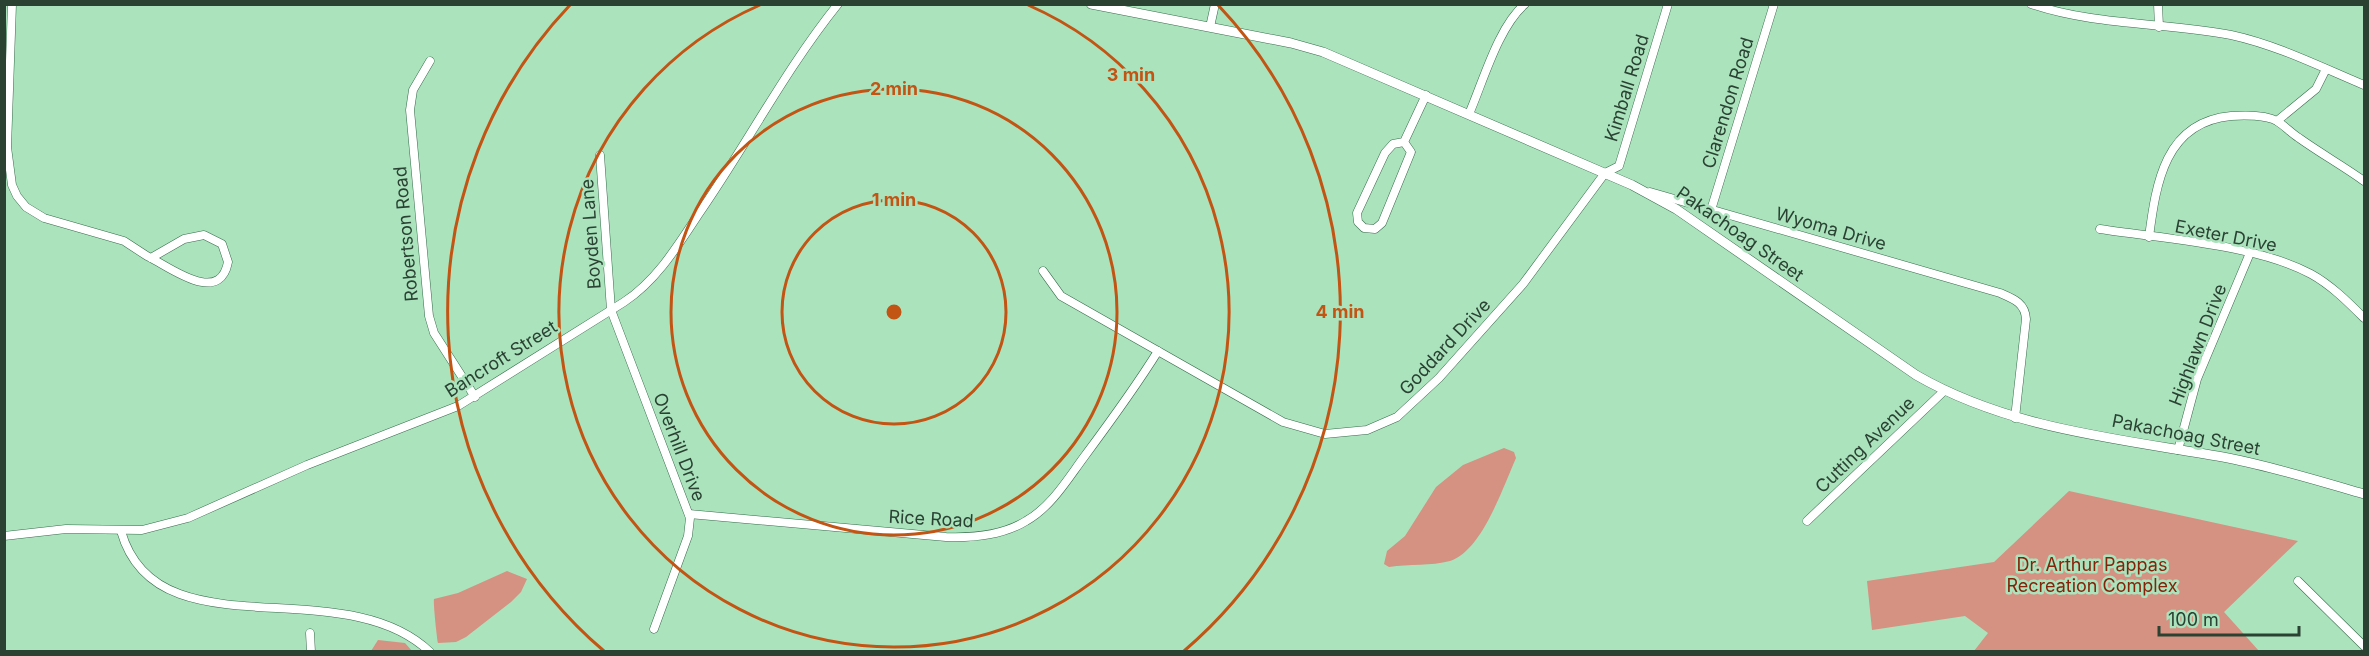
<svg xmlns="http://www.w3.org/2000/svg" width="2369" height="656" font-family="Inter,sans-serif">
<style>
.green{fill:#d59181}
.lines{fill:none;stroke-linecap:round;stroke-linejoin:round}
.minor-casing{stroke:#376c4b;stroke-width:9}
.tertiary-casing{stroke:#376c4b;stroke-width:10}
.minor{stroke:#fff;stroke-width:8}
.tertiary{stroke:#fff;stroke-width:9}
.ring{fill:none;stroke:#c25414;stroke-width:3}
.labels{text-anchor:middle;stroke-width:5;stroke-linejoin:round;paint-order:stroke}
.street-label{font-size:18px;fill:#2b4233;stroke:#abe3bd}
.park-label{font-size:18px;fill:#85230a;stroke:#abe3bd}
.centre{fill:#c25414;stroke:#abe3bd;stroke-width:3}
.ring-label{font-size:18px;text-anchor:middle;font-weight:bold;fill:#c25414;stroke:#abe3bd;stroke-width:5;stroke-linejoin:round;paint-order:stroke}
</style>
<rect width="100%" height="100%" fill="#abe3bd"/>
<!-- green -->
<g class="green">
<path d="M 1504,448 L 1514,452 L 1516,458 C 1503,487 1482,551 1450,561 C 1431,566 1409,564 1389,567 L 1384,564 L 1387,551 L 1405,536 L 1436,487 L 1463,465 Z"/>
<polygon points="2069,491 2298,541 2224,612 2259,651 1974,651 1988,633 1965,616 1872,630 1867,581 1994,562"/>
<path d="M 507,571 L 527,579 L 521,592 L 511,602 L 466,637 L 456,642 L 438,643 C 437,639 433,602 434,599 L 458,593 Z"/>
<polygon points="378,640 405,643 412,651 371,651"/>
</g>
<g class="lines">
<!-- minor casing -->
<g class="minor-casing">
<g id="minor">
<path d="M 12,4 L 7,147 L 12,185 L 17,196 L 26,207 L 44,218 L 124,241 L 147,256 L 151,258 C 172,269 220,305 228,262 L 222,244 L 204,235 L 184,239 L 151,258"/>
<path d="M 2031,4 C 2096,26 2164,22 2231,35 C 2277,45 2321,67 2364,85"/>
<polyline points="2158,4 2159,27"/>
<polyline points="1210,27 1215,4"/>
<polyline points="430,61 413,90 410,110 429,316 434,333 475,397"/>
<path d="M 1469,114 C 1483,82 1498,27 1525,4"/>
<polyline points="2277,121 2316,89 2326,69"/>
<polyline points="1404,142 1393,144 1385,153 1357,213 1358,222 1364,228 1375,229 1382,223 1411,152 1404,142 1426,95"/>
<polyline points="600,155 611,310 690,518 688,536 654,629"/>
<path d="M 1650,192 L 2000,293 C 2014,299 2025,303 2026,319 L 2015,418"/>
<polyline points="1711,210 1774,4"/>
<path d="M 2100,229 C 2164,239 2255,244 2311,274 C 2331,285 2348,302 2364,318"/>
<path d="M 2149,237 C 2156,183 2165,122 2231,116 C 2244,115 2266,115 2277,121 C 2285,126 2291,133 2299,138 C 2320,153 2343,166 2364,181"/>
<polyline points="1043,271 1061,296 1283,422 1325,434 1367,430 1397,417 1439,378 1523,284 1605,173 1619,166 1668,4"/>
<polyline points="2178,450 2197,379 2250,253"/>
<path d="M 689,514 L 946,537 C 973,538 1002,536 1026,521 C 1051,507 1067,480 1084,457 C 1110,422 1135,388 1158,351"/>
<polyline points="1807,521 1944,391"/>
<path d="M 121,531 C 156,656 342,568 430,652"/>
<path d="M 4,536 L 66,529 L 142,530 L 188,518 L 307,465 L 458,406 L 624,302 C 656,281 677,247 698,215 C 746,146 785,70 838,4"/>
<polyline points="2298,581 2364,646"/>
<polyline points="310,633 311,652"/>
</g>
</g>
<!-- tertiary casing -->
<g class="tertiary-casing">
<path id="tertiary" d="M 1091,4 L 1291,43 L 1323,52 L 1632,185 L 1676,209 L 1916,375 C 2011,430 2122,439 2228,458 C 2274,467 2319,481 2364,494"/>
</g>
<!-- minor -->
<use href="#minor" class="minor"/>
<!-- tertiary -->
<use href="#tertiary" class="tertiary"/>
</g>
<!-- distance rings -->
<g class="ring">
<circle cx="894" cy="312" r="112"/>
<circle cx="894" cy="312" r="223"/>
<path d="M1028 5A335 335 0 1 1 760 5"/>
<path d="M604 651A446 446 0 0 1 570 5M1218 5A446 446 0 0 1 1184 651"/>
</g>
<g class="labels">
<!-- street labels -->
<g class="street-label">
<text transform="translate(1627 88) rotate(-73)" y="6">Kimball Road</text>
<text transform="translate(1728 103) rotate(-73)" y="6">Clarendon Road</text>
<text transform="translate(1831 229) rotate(16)" y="6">Wyoma Drive</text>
<text transform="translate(406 234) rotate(-95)" y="6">Robertson Road</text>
<text transform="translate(591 234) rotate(-94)" y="6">Boyden Lane</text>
<text transform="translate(1740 234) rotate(35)" y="6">Pakachoag Street</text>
<text transform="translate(2226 236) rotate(11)" y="6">Exeter Drive</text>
<text transform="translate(2198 345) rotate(-69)" y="6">Highlawn Drive</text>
<text transform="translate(1445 347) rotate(-47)" y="6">Goddard Drive</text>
<text transform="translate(501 359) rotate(-32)" y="6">Bancroft Street</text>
<text transform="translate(2186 435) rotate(11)" y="6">Pakachoag Street</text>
<text transform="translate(1865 445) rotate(-44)" y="6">Cutting Avenue</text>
<text transform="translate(679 447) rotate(69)" y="6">Overhill Drive</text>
<text transform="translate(931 519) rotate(3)" y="6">Rice Road</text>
</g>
<!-- park labels -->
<g class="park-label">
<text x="2092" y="571">Dr. Arthur Pappas<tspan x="2092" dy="21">Recreation Complex</tspan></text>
</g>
</g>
<circle cx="894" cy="312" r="9" class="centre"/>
<g class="ring-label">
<text x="1131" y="81">3 min</text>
<text x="894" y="95">2 min</text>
<text x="894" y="206">1 min</text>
<text x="1340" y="318">4 min</text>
</g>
<!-- border -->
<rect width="2369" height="656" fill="none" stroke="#2b4233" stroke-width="12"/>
<!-- scale -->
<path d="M2159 626v9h140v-9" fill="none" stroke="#2b4233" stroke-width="3"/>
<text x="2168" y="626" font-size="18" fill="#2b4233" stroke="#abe3bd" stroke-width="4.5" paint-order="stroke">100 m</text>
</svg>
